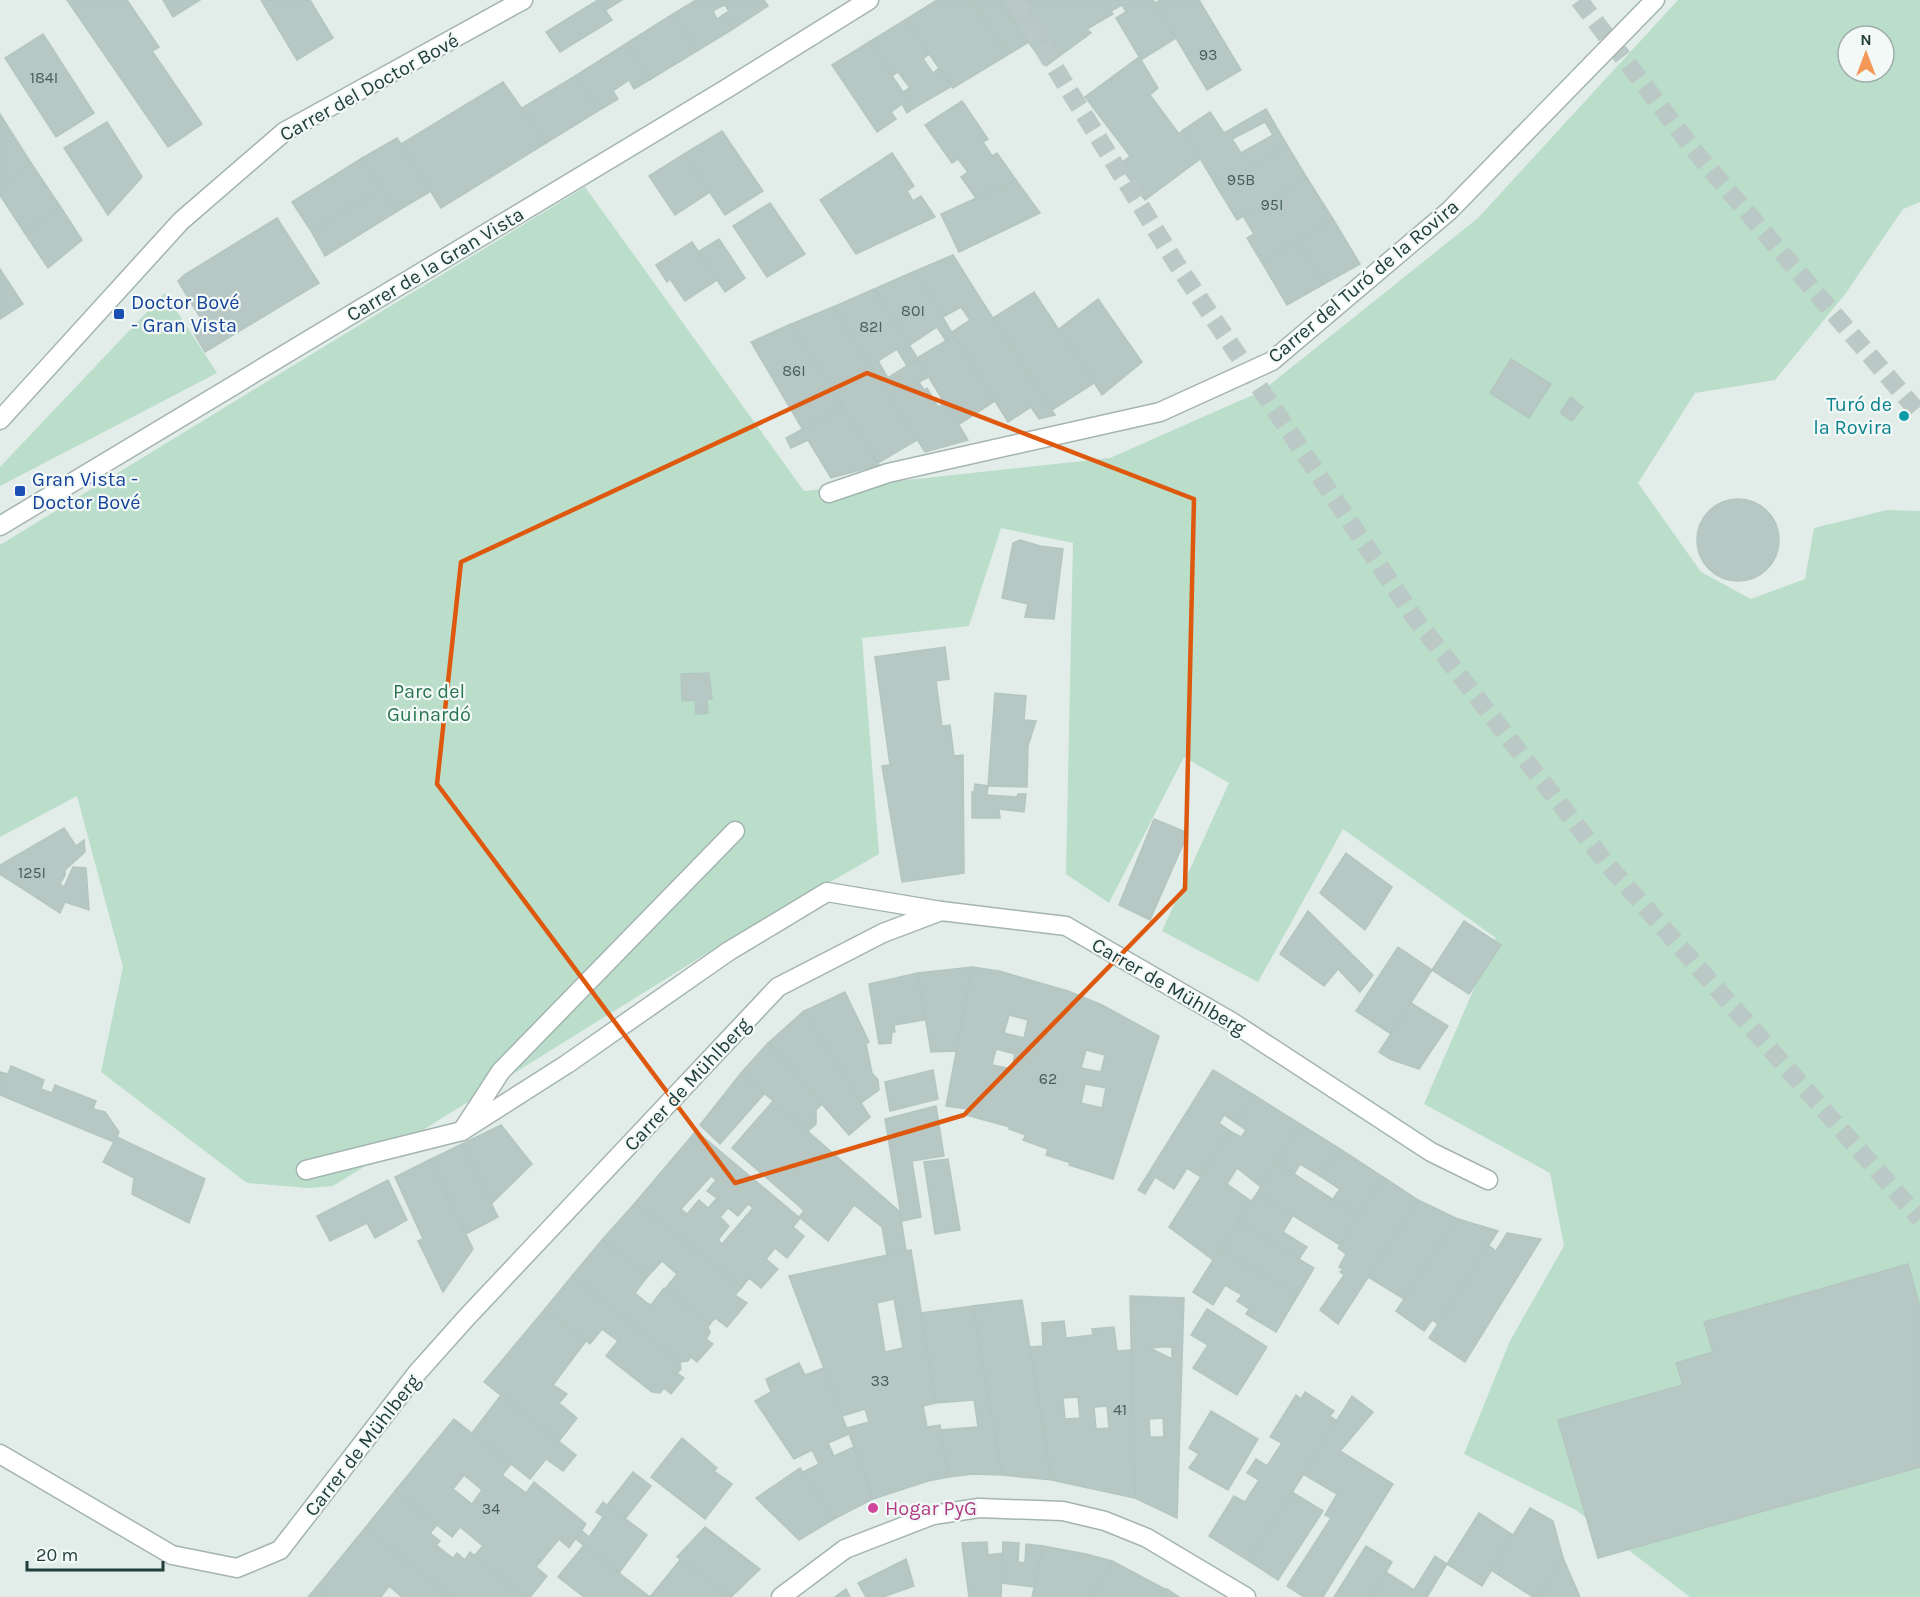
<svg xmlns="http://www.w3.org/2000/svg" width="1920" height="1597" font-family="Karla,sans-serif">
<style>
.green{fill:#badeca;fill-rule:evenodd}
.building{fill:#b7c7c3;stroke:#b4c6c1;stroke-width:1.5;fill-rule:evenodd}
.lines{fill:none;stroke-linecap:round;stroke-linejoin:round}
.primary-tunnel{stroke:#bbc9c6;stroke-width:18;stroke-dasharray:18 9;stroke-linecap:butt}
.lane-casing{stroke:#a4b4b1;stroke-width:21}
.street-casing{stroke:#a4b4b1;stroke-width:21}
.lane{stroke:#fff;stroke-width:18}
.street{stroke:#fff;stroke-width:18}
.marked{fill:none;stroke:#de580e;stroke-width:4.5;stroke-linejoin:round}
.transit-dot{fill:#1a4fb4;stroke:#f2f9f7;stroke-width:2}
.culture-dot{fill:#0f9aa8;stroke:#f2f9f7;stroke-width:2}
.hotel-dot{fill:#d1479c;stroke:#f2f9f7;stroke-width:2}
.labels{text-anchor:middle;stroke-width:4.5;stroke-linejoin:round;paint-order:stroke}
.number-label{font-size:16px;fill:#46605d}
.street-label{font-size:20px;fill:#213e3b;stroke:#f2f9f7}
.transit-label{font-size:20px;fill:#164399;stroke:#f2f9f7;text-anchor:start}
.culture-label{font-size:20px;fill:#0d838f;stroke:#f2f9f7;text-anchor:end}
.park-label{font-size:20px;fill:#2b7554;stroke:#f2f9f7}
.hotel-label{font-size:20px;fill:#b23c85;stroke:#f2f9f7;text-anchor:start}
</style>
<rect width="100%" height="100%" fill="#e2ece9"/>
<!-- green -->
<g class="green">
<path d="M 1678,0 L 1920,0 L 1920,202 L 1903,209 L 1846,293 L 1775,380 L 1695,393 L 1638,483 L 1701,572 L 1751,599 L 1805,579 L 1814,528 L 1887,510 L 1920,511 L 1920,1597 L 1690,1597 L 1576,1510 L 1464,1454 L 1510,1341 L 1564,1246 L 1550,1173 L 1424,1104 L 1496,938 L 1343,829 L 1258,982 L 1162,931 L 1229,783 L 1184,757 L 1109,903 L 1066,874 L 1073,543 L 1001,528 L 969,626 L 862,638 L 879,854 L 717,947 L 333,1186 L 308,1188 L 247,1183 L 101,1072 L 123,967 L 77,796 L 0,837 L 0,545 L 585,187 L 804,491 L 1110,458 L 1262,391 L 1478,218 ZM 1848,36 L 1884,36 L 1884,72 L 1848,72 Z"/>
<polygon points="165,293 217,373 0,486 0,467"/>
</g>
<!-- building -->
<g class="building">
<polygon points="67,0 127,0 159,47 152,51 202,124 168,147"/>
<polygon points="163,0 200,0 173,17"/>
<polygon points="261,0 310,0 333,38 297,60"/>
<polygon points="598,0 612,20 560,52 546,32"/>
<polygon points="599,0 622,0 606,10"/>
<polygon points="696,0 713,0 718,8 713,11 717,19 723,15 733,29 697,51 673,14"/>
<polygon points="713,0 764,0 768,6 733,29 723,15 729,11 725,5 718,8"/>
<polygon points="937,0 969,0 1009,54 953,88 905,20"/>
<polygon points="969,0 997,0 1029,42 1009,54"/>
<polygon points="997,0 1105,0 1113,14 1087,29 1091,33 1046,66"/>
<polygon points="1105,0 1153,0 1176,38 1141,60 1116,18 1126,12 1122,5 1111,11"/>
<polygon points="1160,0 1199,0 1241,70 1207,90 1155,3"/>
<polygon points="673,14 697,51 651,79 627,43"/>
<polygon points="905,20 929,54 923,59 933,73 939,68 952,86 914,108 903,92 910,88 898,72 892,76 869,42"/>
<polygon points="43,34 94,113 56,137 5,58"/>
<polygon points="869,42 914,108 907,113 902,104 891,112 896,119 877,132 832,65"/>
<polygon points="627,43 651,79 634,89 629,80 613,91 618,99 598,111 575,76"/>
<polygon points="1139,57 1158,88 1150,95 1179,134 1183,130 1200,159 1145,200 1119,165 1130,156 1085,97"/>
<polygon points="575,76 598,111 546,143 522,108"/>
<polygon points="503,82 546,143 441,208 401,144"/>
<polygon points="962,101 988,139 983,142 992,156 997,153 1016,180 976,198 961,177 968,172 958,159 952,163 925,125"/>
<path d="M 1266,109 L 1287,145 L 1217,187 L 1183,130 L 1210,112 L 1224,133 ZM 1265,122 L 1273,135 L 1241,153 L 1232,139 Z"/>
<polygon points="0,114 10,130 0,136"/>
<polygon points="107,122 142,177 108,215 64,148"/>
<polygon points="10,130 31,163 0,192 0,136"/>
<polygon points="722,131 763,191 725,215 684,154"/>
<polygon points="397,138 431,191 396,212 362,158"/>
<polygon points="1287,145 1307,178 1237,220 1217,187"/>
<polygon points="892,153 914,186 907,191 913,201 921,196 935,217 856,254 820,200"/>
<polygon points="684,154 710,192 675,215 649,176"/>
<polygon points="362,158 382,189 311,231 292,202"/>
<polygon points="31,163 60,206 24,232 0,195 0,192"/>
<polygon points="1307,178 1333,219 1261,261 1247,238 1254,234 1243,216"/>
<polygon points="1016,180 1040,213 959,252 941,214"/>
<polygon points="382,189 396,212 325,256 311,231"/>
<polygon points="770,203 805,254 767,277 733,226"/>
<polygon points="60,206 82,240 48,268 24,232"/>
<polygon points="277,218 319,283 205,352 194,333 206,327 178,281 184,275"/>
<polygon points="1333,219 1360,264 1324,284 1297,240"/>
<polygon points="719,239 745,278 725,292 698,252"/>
<polygon points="1297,240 1324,284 1287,305 1261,261"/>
<polygon points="692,242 717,280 685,301 670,279 667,282 656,265"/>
<polygon points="953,255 973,287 1055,415 1039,419 1031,407 1008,422 952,332 970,320 961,307 943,317 915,271"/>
<polygon points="0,269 23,304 0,319"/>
<polygon points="915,271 954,336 946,341 937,327 910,345 874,289"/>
<polygon points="874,289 918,359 907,366 897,349 878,361 888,378 881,382 833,307"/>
<polygon points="1034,292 1094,383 1052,410 993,318"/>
<polygon points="1098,299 1142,362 1102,395 1059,329"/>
<polygon points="833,307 917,440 878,463 791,324"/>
<polygon points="791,324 843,407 803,430 751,342"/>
<polygon points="954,336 995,401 958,425 917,358"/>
<polygon points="918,359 929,377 919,382 924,390 927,388 938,407 945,402 968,440 925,452 881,382"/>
<polygon points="1511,359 1551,384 1529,418 1490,393"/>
<polygon points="1571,397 1583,407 1572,421 1560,413"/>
<polygon points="843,407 879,465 831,478 808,440 791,448 786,438"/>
<circle cx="1738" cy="540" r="41"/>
<polygon points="1020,540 1040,546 1063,549 1054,619 1025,617 1028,604 1002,598 1013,543"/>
<polygon points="945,647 949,679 936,681 942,726 950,725 954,756 963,755 964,873 902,882 882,766 890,765 875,657"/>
<polygon points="709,673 712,699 707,699 708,713 696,714 695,700 682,701 681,674"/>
<polygon points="995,693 1026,696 1024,720 1036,721 1028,746 1027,787 988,786"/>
<polygon points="975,784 988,786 987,795 1017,797 1018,794 1026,794 1024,812 999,809 1000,818 972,818 972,792 974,792"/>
<polygon points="1154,819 1188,833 1150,920 1119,905"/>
<polygon points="64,828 76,846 84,840 85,852 65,870 65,875 60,884 64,887 73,867 86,868 89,910 65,902 60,913 0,874 0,865"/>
<polygon points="1346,853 1392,887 1365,930 1320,893"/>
<polygon points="1308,911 1373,975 1360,992 1338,969 1324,986 1280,954"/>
<polygon points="1464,921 1501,945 1469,994 1432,970"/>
<polygon points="1398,947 1432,970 1391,1034 1356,1011"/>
<path d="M 972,967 L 999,971 L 1068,991 L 1102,1005 L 1159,1036 L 1113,1179 L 1069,1165 L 1071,1163 L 1046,1155 L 1048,1149 L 1023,1140 L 1026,1135 L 1009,1129 L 1010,1127 L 966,1115 L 968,1109 L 946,1106 ZM 1009,1015 L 1028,1020 L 1024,1038 L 1004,1033 ZM 996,1049 L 1015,1054 L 1012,1069 L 992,1065 ZM 1086,1050 L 1105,1055 L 1101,1072 L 1081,1068 ZM 1085,1084 L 1106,1088 L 1102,1108 L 1081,1103 Z"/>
<polygon points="972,967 956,1051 931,1052 918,973"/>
<polygon points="918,973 925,1020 894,1025 895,1032 892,1032 891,1043 879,1044 869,984"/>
<polygon points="845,992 869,1042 866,1044 872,1073 878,1080 879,1090 861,1103 804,1011"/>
<polygon points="1411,1003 1448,1026 1419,1069 1390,1059 1379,1052"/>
<polygon points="804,1011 870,1117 849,1135 768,1043"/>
<polygon points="768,1043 822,1104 816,1110 816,1124 808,1131 741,1073"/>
<polygon points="11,1066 44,1080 41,1089 52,1093 55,1085 96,1101 93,1109 105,1112 119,1132 117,1137 205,1179 189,1223 132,1194 134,1178 103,1162 114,1142 0,1095 0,1072 8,1074"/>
<polygon points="933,1070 938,1099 890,1111 885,1082"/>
<polygon points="1213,1070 1254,1095 1236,1123 1224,1115 1219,1123 1230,1131 1201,1177 1187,1168 1174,1189 1155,1177 1145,1194 1138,1190"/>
<polygon points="741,1073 764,1094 720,1144 700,1125"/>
<polygon points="1254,1095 1300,1124 1261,1187 1237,1168 1227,1184 1251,1201 1213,1260 1169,1227 1230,1131 1241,1137 1246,1130 1236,1123"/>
<polygon points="773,1101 900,1212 906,1251 887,1255 882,1227 854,1205 828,1241 799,1217 804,1211 799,1206 732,1148"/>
<polygon points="936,1106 944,1156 912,1161 921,1217 902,1221 885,1119"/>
<polygon points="1300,1124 1340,1149 1320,1176 1300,1164 1294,1174 1276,1162"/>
<polygon points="501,1125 532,1164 491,1204 462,1144"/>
<path d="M 696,1131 L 800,1218 L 793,1227 L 804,1236 L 787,1258 L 775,1248 L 766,1259 L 778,1269 L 761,1288 L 749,1278 L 742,1287 L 635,1203 ZM 711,1176 L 716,1180 L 707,1191 L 717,1198 L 708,1208 L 699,1200 L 687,1214 L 681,1209 ZM 748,1204 L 753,1208 L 722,1244 L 718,1240 L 729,1226 L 720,1217 L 728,1208 L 738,1216 Z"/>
<polygon points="462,1144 498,1217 466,1234 429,1160"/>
<polygon points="1340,1149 1383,1177 1358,1216 1333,1199 1340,1189 1320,1176"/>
<polygon points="948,1159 960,1230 935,1234 924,1162"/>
<polygon points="429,1160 473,1249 443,1292 418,1241 423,1239 395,1177"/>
<polygon points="1276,1162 1358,1216 1340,1245 1257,1193"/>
<polygon points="1383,1177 1418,1200 1338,1324 1320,1310 1344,1275 1340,1272 1343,1269 1339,1267 1346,1254 1338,1248"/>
<polygon points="388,1180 407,1220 375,1238 367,1223 330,1241 317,1216"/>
<polygon points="1257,1193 1293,1215 1283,1232 1307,1247 1299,1259 1237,1222"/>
<polygon points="1418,1200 1458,1219 1404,1299 1368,1277"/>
<polygon points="635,1203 742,1287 735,1295 747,1303 727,1327 715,1318 710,1324 665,1289 677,1274 662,1261 648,1276 602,1240"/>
<polygon points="1458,1219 1498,1231 1438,1324 1432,1320 1424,1331 1396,1311"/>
<polygon points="1237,1222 1314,1268 1298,1295 1220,1249"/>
<polygon points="1507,1233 1541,1239 1465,1362 1429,1338 1488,1245 1496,1251"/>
<polygon points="602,1240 648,1276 635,1293 647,1303 651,1305 664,1288 710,1324 708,1327 710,1333 706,1339 713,1344 697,1362 691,1357 688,1361 680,1362 572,1276"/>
<polygon points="1220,1249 1298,1295 1276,1332 1246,1314 1249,1309 1237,1301 1242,1295 1225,1285 1213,1305 1193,1292"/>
<path d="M 911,1250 L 936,1403 L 923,1406 L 927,1427 L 940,1425 L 949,1477 L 928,1481 L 873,1499 L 847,1428 L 869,1422 L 865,1409 L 842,1416 L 789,1276 ZM 894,1299 L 903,1348 L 885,1352 L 877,1303 Z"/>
<polygon points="1908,1264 1920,1307 1920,1467 1598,1558 1558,1420 1683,1385 1676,1363 1713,1352 1704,1322"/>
<polygon points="572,1276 680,1362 681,1369 677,1373 684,1378 671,1394 664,1388 660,1393 652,1392 606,1356 618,1341 602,1329 590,1344 545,1309"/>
<path d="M 1130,1296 L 1184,1298 L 1177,1518 L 1135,1498 ZM 1162,1347 L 1172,1347 L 1172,1359 L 1150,1348 ZM 1163,1418 L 1164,1437 L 1150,1437 L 1149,1419 Z"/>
<polygon points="1022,1300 1049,1464 1052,1480 1002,1475 978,1338 973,1306"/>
<polygon points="973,1306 1002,1475 973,1474 949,1477 940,1430 978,1427 974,1400 936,1403 921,1313"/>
<polygon points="545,1309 586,1341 553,1385 567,1394 559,1403 577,1418 559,1441 484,1382"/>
<polygon points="1207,1309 1267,1347 1237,1395 1193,1368 1208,1345 1191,1335"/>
<path d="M 1064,1321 L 1066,1338 L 1093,1335 L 1092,1329 L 1114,1327 L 1117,1351 L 1131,1350 L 1135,1498 L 1052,1480 L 1030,1347 L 1043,1346 L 1042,1323 ZM 1078,1397 L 1080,1418 L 1065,1419 L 1063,1398 ZM 1107,1406 L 1109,1428 L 1096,1429 L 1094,1407 Z"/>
<polygon points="799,1363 805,1375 824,1368 849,1434 828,1443 834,1456 854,1447 873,1499 834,1519 803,1472 819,1464 812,1450 794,1459 755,1401 771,1392 766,1379"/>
<polygon points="1305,1392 1334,1411 1330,1416 1337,1421 1249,1561 1209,1536 1234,1496 1245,1502 1259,1480 1247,1473 1256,1459 1267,1466 1282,1443 1270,1437 1296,1395 1301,1399"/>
<polygon points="501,1395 576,1455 563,1471 546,1459 530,1479 472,1433"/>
<polygon points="1352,1396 1373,1412 1340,1451 1393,1484 1323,1597 1304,1597 1287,1586 1331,1518 1325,1515 1337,1494 1303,1474"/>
<polygon points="1211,1411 1258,1439 1228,1490 1189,1468 1199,1454 1189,1448"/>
<path d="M 454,1419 L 511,1464 L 502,1475 L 526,1493 L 534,1482 L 586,1524 L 569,1548 L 559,1539 L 536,1567 L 547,1576 L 530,1597 L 525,1597 L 474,1556 L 483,1546 L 460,1527 L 452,1537 L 395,1491 ZM 464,1475 L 482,1490 L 472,1504 L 453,1489 Z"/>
<polygon points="682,1438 717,1468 714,1471 732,1484 705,1519 651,1477"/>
<polygon points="800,1468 834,1519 799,1540 756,1498"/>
<polygon points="633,1472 651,1486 625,1519 607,1505"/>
<polygon points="395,1491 437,1525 430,1533 440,1541 436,1545 453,1558 457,1553 465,1560 470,1552 525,1597 452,1597 365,1528"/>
<polygon points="1292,1492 1323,1511 1278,1580 1249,1561"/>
<polygon points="603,1502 647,1535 619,1573 576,1539 582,1531 589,1537 603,1517 596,1512"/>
<polygon points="1530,1508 1553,1521 1563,1558 1539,1597 1533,1597 1491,1570"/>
<polygon points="1479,1513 1513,1535 1482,1586 1447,1564"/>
<polygon points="705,1527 760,1569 731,1597 677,1557"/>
<polygon points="365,1528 376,1536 452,1597 402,1597 389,1586 381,1597 328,1597 320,1583"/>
<polygon points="987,1542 988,1555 1003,1553 1001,1597 969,1597 962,1543"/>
<polygon points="1003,1542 1019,1543 1018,1562 1025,1563 1026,1544 1043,1546 1034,1587 1002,1583"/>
<polygon points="584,1545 619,1573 650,1597 584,1597 558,1577"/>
<polygon points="1043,1546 1086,1554 1112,1561 1091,1597 1032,1597"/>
<polygon points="1366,1546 1392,1562 1371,1597 1334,1597"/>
<polygon points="1435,1556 1447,1564 1427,1597 1371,1597 1386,1572 1414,1590"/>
<polygon points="1563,1558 1580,1597 1539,1597"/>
<polygon points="906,1559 914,1586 883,1597 866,1597 858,1583"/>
<polygon points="680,1560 712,1583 730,1597 650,1597"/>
<polygon points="1112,1561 1165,1589 1160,1597 1091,1597"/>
<polygon points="320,1583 328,1597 308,1597"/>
<polygon points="846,1589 850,1597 835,1597"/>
<polygon points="1165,1589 1167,1589 1179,1597 1160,1597"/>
</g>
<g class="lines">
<!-- primary-tunnel -->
<g class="primary-tunnel">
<polyline points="1013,0 1176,263 1414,617 1607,864 1920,1219"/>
<polyline points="1579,0 1697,154 1920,414"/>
</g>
<!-- lane casing -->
<g class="lane-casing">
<g id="lane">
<polyline points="735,831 501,1071 462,1131 567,1064 729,951 827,892 941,911"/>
<polyline points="306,1170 462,1131"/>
</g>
</g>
<!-- street casing -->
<g class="street-casing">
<g id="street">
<polyline points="0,420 181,221 284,132 523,0"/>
<polyline points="829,493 888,473 1160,412 1272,361 1449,211 1655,0"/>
<polyline points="0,526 726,89 869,0"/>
<polyline points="0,1454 172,1555 237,1568 280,1550 417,1373 467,1317 778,987 883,933 941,911 1066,926 1232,1022 1431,1152 1488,1180"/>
<polyline points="781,1597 845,1549 933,1515 979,1508 1063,1511 1105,1521 1147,1538 1246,1597"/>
</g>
</g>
<!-- lane -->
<use href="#lane" class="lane"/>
<!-- street -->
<use href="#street" class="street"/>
</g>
<!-- marked area -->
<path class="marked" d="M 867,373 L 1194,499 L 1185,889 L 964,1115 L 735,1183 L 437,784 L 461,562 Z"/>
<!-- markers -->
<g class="transit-dot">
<rect x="113" y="308" width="12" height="12" rx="3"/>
<rect x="14" y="485" width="12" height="12" rx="3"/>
</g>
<circle class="culture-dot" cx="1904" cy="416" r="6"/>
<circle class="hotel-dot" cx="873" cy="1508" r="6"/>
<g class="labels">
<!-- number labels -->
<g class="number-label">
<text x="1208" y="60">93</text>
<text x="44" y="83">184I</text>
<text x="1241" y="185">95B</text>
<text x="1272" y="210">95I</text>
<text x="913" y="316">80I</text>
<text x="871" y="332">82I</text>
<text x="794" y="376">86I</text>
<text x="32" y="878">125I</text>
<text x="1048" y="1084">62</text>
<text x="880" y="1386">33</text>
<text x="1120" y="1415">41</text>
<text x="491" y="1514">34</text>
</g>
<!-- street labels -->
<g class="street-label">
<text transform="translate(369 87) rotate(-29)" y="7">Carrer del Doctor Bové</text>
<text transform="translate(435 264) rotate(-31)" y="7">Carrer de la Gran Vista</text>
<text transform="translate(1363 281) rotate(-40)" y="7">Carrer del Turó de la Rovira</text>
<text transform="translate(1169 986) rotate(30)" y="7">Carrer de Mühlberg</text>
<text transform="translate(687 1084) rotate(-47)" y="7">Carrer de Mühlberg</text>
<text transform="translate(362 1445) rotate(-52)" y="7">Carrer de Mühlberg</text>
</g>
<!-- transit labels -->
<g class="transit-label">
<text x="131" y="309">Doctor Bové<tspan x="131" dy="23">- Gran Vista</tspan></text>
<text x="32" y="486">Gran Vista -<tspan x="32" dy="23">Doctor Bové</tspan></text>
</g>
<!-- culture labels -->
<g class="culture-label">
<text x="1892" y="411">Turó de<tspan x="1892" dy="23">la Rovira</tspan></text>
</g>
<!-- park labels -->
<g class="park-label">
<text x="429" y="698">Parc del<tspan x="429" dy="23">Guinardó</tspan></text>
</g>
<!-- hotel labels -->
<g class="hotel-label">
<text x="885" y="1515">Hogar PyG</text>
</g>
</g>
<!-- north arrow -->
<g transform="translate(1866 54)"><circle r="28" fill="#f2f9f7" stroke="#9eaeac" stroke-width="1.5"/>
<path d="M0-4.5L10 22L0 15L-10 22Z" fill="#f49858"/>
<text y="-9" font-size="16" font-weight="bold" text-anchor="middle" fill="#213e3b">N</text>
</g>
<!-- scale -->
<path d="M27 1561v9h136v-9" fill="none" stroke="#213e3b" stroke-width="3"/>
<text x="36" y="1561" font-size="18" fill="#213e3b" stroke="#f2f9f7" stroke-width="4.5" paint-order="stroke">20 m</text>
</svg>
